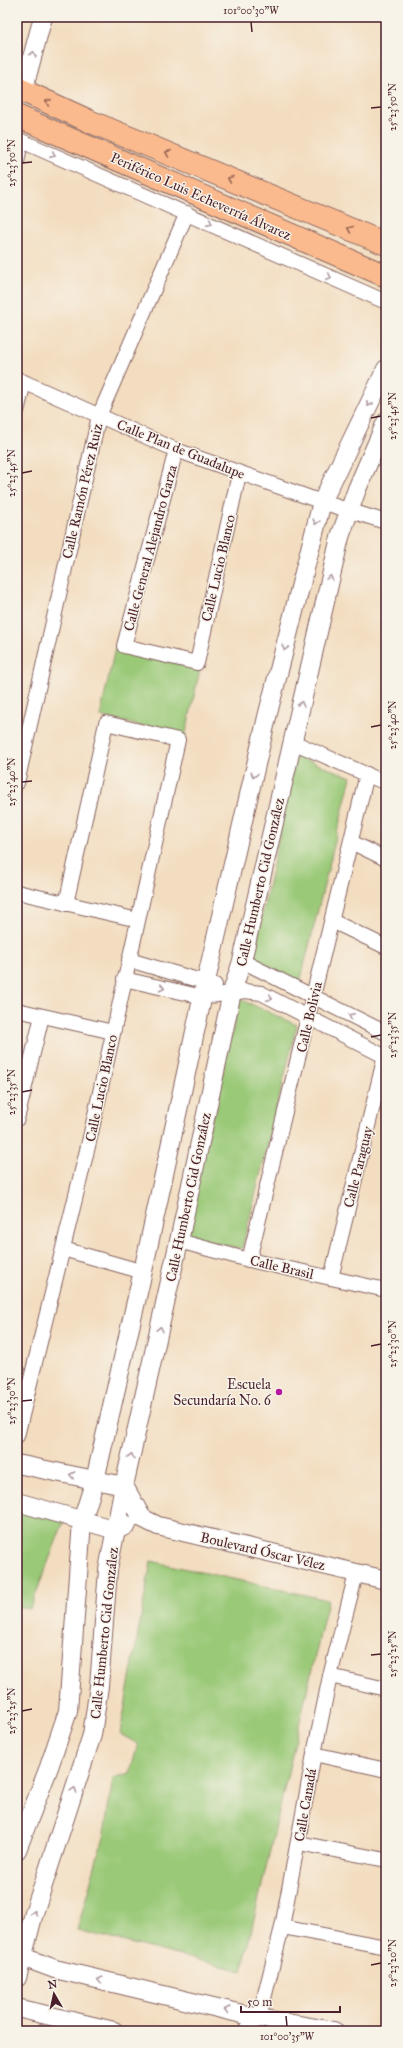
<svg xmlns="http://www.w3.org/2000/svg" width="403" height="2048" font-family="'IM FELL Great Primer',serif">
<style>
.green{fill:#9ac977;stroke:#727451}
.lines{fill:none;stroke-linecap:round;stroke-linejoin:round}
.minor-casing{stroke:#85625f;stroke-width:16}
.tertiary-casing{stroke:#85625f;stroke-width:20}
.primary-casing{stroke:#85625f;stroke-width:24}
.minor{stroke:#fff;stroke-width:14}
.tertiary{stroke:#fff;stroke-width:18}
.primary{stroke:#fbba8d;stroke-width:22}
.oneway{stroke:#ae9aa0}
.oneway2{stroke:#9a6557}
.ticks{fill:none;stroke:#4a1f2b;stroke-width:1.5}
.poi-dot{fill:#b5179e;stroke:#f7f3e8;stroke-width:1.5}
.labels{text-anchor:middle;stroke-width:3;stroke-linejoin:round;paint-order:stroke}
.street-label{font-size:14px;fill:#4a1f2b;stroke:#f7f3e8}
.poi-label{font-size:14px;fill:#4a1f2b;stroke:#f7f3e8;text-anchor:end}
.neatline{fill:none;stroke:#4a1f2b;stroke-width:1.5}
.ticks-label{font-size:10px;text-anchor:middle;fill:#4a1f2b}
</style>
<rect width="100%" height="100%" fill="#f7f3e8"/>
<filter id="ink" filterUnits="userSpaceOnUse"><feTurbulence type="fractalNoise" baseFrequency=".025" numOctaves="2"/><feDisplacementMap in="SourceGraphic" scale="8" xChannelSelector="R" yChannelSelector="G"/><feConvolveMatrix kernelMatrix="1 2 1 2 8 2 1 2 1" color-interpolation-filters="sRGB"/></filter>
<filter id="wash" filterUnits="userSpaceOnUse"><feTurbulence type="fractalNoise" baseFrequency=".012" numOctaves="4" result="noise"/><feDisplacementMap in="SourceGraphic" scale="16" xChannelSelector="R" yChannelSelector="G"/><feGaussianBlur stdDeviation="0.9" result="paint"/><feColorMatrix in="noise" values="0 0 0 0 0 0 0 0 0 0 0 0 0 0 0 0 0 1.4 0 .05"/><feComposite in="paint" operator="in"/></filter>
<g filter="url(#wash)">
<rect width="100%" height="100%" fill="#f3ddc0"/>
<!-- green -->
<g class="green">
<polygon points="115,648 200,669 185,737 100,716"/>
<polygon points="296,756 351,777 300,982 253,958"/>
<polygon points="240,999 297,1025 242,1249 185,1235"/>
<polygon points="17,1506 65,1518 30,1609 17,1606"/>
<polygon points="151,1561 328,1600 242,1971 77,1930 104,1834 113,1778 130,1773 138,1744 120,1734"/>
</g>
</g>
<g filter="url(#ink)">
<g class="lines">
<!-- minor casing -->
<g class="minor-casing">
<g id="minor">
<polyline points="17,139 386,302"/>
<polyline points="17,162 21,141"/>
<polyline points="17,379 176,450 322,502 386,522"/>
<polyline points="17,411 24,382"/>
<polyline points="176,450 124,646 197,663 239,474"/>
<polyline points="293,742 386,783"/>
<polyline points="17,783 99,416 187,213"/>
<polyline points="351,842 386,859"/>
<polyline points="17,892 138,920"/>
<polyline points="332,921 386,947"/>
<polyline points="129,960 215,985"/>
<polyline points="242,961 386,1033"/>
<polyline points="124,979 203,997 245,991 261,993 386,1057"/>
<polyline points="17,1010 113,1032"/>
<polyline points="17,1119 42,1016"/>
<polyline points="179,1241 249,1260 386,1290"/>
<polyline points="63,1249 133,1269"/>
<polyline points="249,1260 367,774"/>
<polyline points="331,1278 385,1056"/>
<polyline points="17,1436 89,1142 178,740 106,723 66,904"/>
<polyline points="330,1676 386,1689"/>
<polyline points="314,1754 386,1770"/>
<polyline points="299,1843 386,1860"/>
<polyline points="282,1927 386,1947"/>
<polyline points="245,2031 259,2018 282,1927 314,1754 330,1676 356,1574"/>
</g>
</g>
<!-- tertiary casing -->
<g class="tertiary-casing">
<g id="tertiary">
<polyline points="23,91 43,17"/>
<polyline points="17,1464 124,1486 142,1518 158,1526 386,1580"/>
<polyline points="17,1502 116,1530 127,1525"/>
<polyline points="17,1850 49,1767 68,1711 82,1521 95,1480 143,1271 206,981 267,717 322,502 386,369"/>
<polyline points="17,1955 55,1969 259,2018 334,2031"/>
<polyline points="17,1978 34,1913 92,1735 99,1686 108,1570 124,1486 179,1241 232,992 242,961 340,537 357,489 386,422"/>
<polyline points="17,2008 114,2031"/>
</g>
</g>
<!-- primary casing -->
<g class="primary-casing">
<g id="primary">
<polyline points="17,88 89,121 386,244"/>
<polyline points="17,116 386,276"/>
</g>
</g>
<!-- minor -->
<use href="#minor" class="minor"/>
<!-- tertiary -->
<use href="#tertiary" class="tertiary"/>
<!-- primary -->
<use href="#primary" class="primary"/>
</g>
<!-- one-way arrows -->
<defs><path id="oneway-chevron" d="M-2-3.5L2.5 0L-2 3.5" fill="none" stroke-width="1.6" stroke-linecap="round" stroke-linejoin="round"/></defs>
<g class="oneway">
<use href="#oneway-chevron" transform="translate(33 54) rotate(-74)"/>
<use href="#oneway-chevron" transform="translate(53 155) rotate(24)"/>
<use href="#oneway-chevron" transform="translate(210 223) rotate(24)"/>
<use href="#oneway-chevron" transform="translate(329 277) rotate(24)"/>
<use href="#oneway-chevron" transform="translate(369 404) rotate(116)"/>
<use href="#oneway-chevron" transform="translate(316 522) rotate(106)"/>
<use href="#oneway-chevron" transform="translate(330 578) rotate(-77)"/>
<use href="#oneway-chevron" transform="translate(285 648) rotate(104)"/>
<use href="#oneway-chevron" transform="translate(301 704) rotate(-77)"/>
<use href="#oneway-chevron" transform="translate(254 775) rotate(103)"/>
<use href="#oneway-chevron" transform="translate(162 988) rotate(13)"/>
<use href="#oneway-chevron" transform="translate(270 998) rotate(26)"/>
<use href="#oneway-chevron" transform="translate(351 1016) rotate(-154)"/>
<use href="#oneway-chevron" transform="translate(160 1329) rotate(-77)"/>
<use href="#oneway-chevron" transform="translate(131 1456) rotate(-77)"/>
<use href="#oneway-chevron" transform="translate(72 1475) rotate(-169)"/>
<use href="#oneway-chevron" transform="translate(74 1790) rotate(-72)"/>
<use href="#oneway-chevron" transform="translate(34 1913) rotate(-74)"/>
<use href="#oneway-chevron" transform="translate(100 1980) rotate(-166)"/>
<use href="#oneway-chevron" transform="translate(227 2010) rotate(-166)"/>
</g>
<g class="oneway2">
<use href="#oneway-chevron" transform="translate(48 102) rotate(-156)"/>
<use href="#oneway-chevron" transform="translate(168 153) rotate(-157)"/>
<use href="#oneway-chevron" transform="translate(230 179) rotate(-157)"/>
<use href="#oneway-chevron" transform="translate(350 229) rotate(-157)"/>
</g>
</g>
<!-- ticks -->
<path class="ticks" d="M 251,22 L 252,32M 371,108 L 381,107M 22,163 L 32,162M 371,418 L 381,416M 22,473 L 32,471M 371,727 L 381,725M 22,782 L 32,781M 371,1037 L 381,1035M 22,1092 L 32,1090M 371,1346 L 381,1344M 22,1401 L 32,1400M 371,1655 L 381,1654M 22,1711 L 32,1709M 371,1965 L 381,1963M 286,2016 L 287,2026"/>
<!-- markers -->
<circle class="poi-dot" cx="279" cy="1392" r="4"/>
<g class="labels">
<!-- street labels -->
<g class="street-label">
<text transform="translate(201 196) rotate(24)" y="5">Periférico Luis Echeverría Álvarez</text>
<text transform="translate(181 449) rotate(22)" y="5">Calle Plan de Guadalupe</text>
<text transform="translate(82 491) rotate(-77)" y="5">Calle Ramón Pérez Ruiz</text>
<text transform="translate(150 548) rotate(-75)" y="5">Calle General Alejandro Garza</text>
<text transform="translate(218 568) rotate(-77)" y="5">Calle Lucio Blanco</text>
<text transform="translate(260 882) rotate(-77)" y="5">Calle Humberto Cid González</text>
<text transform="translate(309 1017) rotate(-77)" y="5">Calle Bolivia</text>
<text transform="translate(101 1088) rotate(-78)" y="5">Calle Lucio Blanco</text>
<text transform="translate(358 1167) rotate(-76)" y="5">Calle Paraguay</text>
<text transform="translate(188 1197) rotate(-78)" y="5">Calle Humberto Cid González</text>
<text transform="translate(282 1267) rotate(13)" y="5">Calle Brasil</text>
<text transform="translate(263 1551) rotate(13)" y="5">Boulevard Óscar Vélez</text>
<text transform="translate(104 1633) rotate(-84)" y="5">Calle Humberto Cid González</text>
<text transform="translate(305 1805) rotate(-80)" y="5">Calle Canadá</text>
</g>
<!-- poi labels -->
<g class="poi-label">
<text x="271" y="1389">Escuela<tspan x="271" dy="16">Secundaría No. 6</tspan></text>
</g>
</g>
<!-- margin -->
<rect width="403" height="2048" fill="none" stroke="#f7f3e8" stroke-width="44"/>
<!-- north arrow -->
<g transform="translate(54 1994) rotate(351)" stroke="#f7f3e8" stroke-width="3" paint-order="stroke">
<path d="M0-3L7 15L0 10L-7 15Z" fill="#4a1f2b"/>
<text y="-6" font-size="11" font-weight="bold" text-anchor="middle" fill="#4a1f2b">N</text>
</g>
<!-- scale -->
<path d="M241 2006v6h99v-6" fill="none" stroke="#4a1f2b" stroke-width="2"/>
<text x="247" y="2006" font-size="12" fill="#4a1f2b" stroke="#f7f3e8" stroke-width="3" paint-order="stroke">50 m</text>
<rect x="22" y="22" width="359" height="2004" class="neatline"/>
<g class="ticks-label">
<text x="251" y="14">101°00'30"W</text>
<text transform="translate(392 107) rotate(-90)" y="4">25°23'50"N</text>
<text transform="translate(11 163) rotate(-90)" y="4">25°23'50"N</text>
<text transform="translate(392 416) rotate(-90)" y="4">25°23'45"N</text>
<text transform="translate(11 473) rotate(-90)" y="4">25°23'45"N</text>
<text transform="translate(392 725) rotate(-90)" y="4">25°23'40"N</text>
<text transform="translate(11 782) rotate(-90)" y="4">25°23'40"N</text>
<text transform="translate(392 1035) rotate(-90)" y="4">25°23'35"N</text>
<text transform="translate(11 1092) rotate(-90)" y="4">25°23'35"N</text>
<text transform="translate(392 1344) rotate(-90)" y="4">25°23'30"N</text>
<text transform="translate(11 1401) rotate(-90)" y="4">25°23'30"N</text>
<text transform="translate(392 1654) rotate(-90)" y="4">25°23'25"N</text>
<text transform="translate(11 1711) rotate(-90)" y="4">25°23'25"N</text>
<text transform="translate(392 1963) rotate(-90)" y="4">25°23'20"N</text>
<text x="287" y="2040">101°00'35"W</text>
</g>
</svg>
